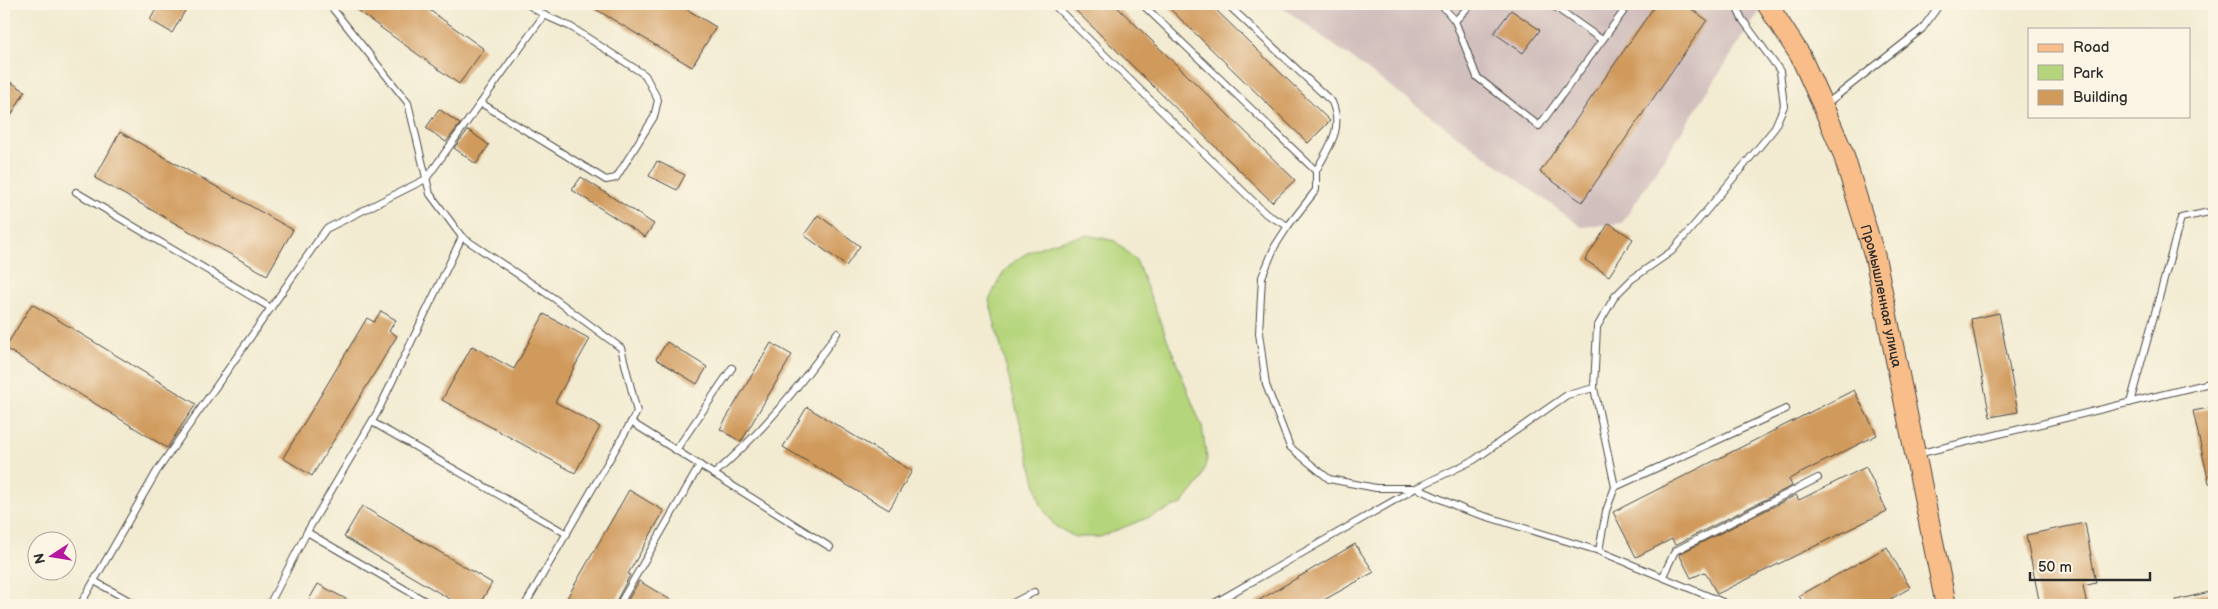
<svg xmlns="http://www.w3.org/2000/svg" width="2218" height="609" font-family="'Balsamiq Sans',sans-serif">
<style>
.industrial{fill:#d1bfbd}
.green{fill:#b5d57c;stroke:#708054}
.building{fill:#d09a5b}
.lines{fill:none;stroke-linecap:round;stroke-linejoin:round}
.lane-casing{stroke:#494844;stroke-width:8}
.primary-casing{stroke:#494844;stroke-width:22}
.lane{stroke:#fff;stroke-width:6}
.primary{stroke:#f8bd88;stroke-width:20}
.labels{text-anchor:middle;stroke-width:4.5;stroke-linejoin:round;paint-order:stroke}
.street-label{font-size:14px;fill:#2b2b2b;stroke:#fcf5e5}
</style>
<rect width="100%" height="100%" fill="#fcf5e5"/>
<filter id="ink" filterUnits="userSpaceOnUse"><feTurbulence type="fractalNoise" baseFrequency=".02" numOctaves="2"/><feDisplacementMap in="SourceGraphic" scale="10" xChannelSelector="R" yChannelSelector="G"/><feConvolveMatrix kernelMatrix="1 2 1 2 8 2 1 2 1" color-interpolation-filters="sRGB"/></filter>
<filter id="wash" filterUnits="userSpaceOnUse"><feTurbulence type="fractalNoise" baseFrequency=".0096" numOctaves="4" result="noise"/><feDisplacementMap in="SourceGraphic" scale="20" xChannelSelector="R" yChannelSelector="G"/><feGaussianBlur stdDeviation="1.12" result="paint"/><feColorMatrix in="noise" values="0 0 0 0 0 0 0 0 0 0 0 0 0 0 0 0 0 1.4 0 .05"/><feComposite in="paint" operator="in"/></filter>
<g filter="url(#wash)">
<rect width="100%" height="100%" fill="#f2ebd1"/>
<!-- industrial -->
<polygon class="industrial" points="1278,4 1756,4 1762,8 1622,223 1582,227"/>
<!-- green -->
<path class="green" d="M 1088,235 L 1115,241 L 1136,260 L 1202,427 L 1207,459 L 1201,480 L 1182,504 L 1100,537 L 1075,537 L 1055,526 L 1041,506 L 989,300 C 994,291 998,280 1004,272 C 1024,247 1058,241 1088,235 Z"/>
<g id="blocks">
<!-- building -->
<g class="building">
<polygon points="159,4 189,4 172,33 150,20"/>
<polygon points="348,4 421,4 484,49 459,84"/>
<polygon points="587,4 678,4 716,27 692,67"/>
<polygon points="1069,4 1114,4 1295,180 1272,202"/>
<polygon points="1165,4 1210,4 1330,121 1308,143"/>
<polygon points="1656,4 1684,4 1707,20 1582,202 1540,172"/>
<polygon points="1511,10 1540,30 1523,53 1494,33"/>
<polygon points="4,78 25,91 4,128"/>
<polygon points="439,109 460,124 446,142 426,128"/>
<polygon points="468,130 489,145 476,164 454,148"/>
<polygon points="120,132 293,230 267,275 95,178"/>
<polygon points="657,161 685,175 677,190 649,176"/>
<polygon points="581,177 654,224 645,237 572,190"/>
<polygon points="818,215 860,246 846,266 804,235"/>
<polygon points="1609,223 1633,239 1609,276 1585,260"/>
<polygon points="32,304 196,404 167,448 5,348"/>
<polygon points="381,311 396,320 389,331 397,336 312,476 283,458 367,318 374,322"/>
<polygon points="1999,313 2018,412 1990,417 1971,319"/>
<polygon points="544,314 590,339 555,402 600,427 575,473 442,400 472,346 514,369"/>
<polygon points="667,342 707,367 697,384 656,359"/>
<polygon points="771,343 792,355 741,442 720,429"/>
<polygon points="1854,390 1877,435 1789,479 1792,486 1675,545 1672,539 1636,557 1613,512"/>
<polygon points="807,407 912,471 889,510 783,447"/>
<polygon points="2214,407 2214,483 2209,483 2193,411"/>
<polygon points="1866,467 1887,511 1717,594 1705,572 1691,578 1679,554 1796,495 1799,500"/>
<polygon points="629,490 664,511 628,574 630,575 614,605 563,605"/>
<polygon points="362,506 492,583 479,605 460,605 344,537"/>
<polygon points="2085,523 2096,583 2083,586 2087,605 2040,605 2026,535"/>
<polygon points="1355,544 1374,572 1315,605 1251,605"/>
<polygon points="1887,547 1910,588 1880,605 1837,605 1834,600 1825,605 1805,605 1799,596"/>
<polygon points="639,581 679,605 625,605"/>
<polygon points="318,584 357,605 306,605"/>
<polygon points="2214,591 2214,605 2177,605 2176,600"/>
</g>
</g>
</g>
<g filter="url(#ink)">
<use href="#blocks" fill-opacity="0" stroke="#494844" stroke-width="1"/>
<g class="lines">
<!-- lane casing -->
<g class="lane-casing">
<g id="lane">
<polyline points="1053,4 1266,214 1288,226"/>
<polyline points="1142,4 1316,171 1316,190 1288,226 1275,246 1262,277 1259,333 1266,385 1290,447 1329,479 1376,488 1416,488 1465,510 1599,551 1730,605"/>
<path d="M 1227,4 L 1332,102 C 1344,130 1329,146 1316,171"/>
<polyline points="1441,4 1455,21 1477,77 1539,126 1629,4"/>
<polyline points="1551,4 1602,40"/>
<polyline points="1455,21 1471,4"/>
<polyline points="481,103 606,180 616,178 654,117 658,100 645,75 571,27 544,15"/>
<polyline points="1825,105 1922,29 1940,4"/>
<polyline points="76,192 271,308"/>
<polyline points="462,237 555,299 621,348 637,412 525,605"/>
<polyline points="2130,403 2181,218 2214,211"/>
<polyline points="372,422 567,534"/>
<polyline points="631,422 830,547"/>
<polyline points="676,450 732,368"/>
<polyline points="1917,454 2214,382"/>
<path d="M 714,474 C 762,433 801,385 837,333"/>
<polyline points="1615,487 1786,409"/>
<polyline points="307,532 432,605"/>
<polyline points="1599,551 1606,511 1615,487 1594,388 1597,327 1615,296 1632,279 1672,251 1707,210 1774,129 1784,106 1780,71 1742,19 1735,4"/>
<polyline points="1663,576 1675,551 1818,478"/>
<polyline points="94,581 157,471 326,229 426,179 544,15 527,4"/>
<polyline points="80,605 94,581 137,605"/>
<polyline points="269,605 307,532 378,411 462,237 430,194 408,103 329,4"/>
<polyline points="619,605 700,465"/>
<polyline points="1009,605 1034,592"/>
<polyline points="1211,605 1416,488 1474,460 1567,395 1594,388"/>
</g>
</g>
<!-- primary casing -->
<g class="primary-casing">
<g id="primary">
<path id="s1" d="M 1767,4 L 1800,55 L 1823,106 L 1843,153 L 1875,257 L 1946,605"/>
</g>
</g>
<!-- lane -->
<use href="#lane" class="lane"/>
<!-- primary -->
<use href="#primary" class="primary"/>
</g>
</g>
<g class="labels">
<!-- street labels -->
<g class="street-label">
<text dy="5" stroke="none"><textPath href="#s1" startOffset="316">Промышленная улица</textPath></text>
</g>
</g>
<!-- margin -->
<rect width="2218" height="609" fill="none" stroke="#fcf5e5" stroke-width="20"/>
<!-- legend -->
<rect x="2028" y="28" width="162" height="90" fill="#fcf5e5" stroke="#a8a49b"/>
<rect x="2038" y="44" width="25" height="8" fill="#f8bd88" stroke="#a8a49b"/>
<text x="2073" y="52" font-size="15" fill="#2b2b2b">Road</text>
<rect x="2038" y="65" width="25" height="15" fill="#b5d57c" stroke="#a8a49b"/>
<text x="2073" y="78" font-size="15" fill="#2b2b2b">Park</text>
<rect x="2038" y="90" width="25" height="15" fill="#d09a5b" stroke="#a8a49b"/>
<text x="2073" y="102" font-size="15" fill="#2b2b2b">Building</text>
<!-- north arrow -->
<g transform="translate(52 556) rotate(258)"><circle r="24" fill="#fcf5e5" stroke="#a8a49b"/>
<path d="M0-4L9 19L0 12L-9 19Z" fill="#b5179e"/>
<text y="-8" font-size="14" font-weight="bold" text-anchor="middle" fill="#2b2b2b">N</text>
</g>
<!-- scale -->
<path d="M2030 572v8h120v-8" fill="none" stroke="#2b2b2b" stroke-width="2.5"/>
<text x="2038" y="572" font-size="15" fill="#2b2b2b" stroke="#fcf5e5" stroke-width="4" paint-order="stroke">50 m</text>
</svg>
